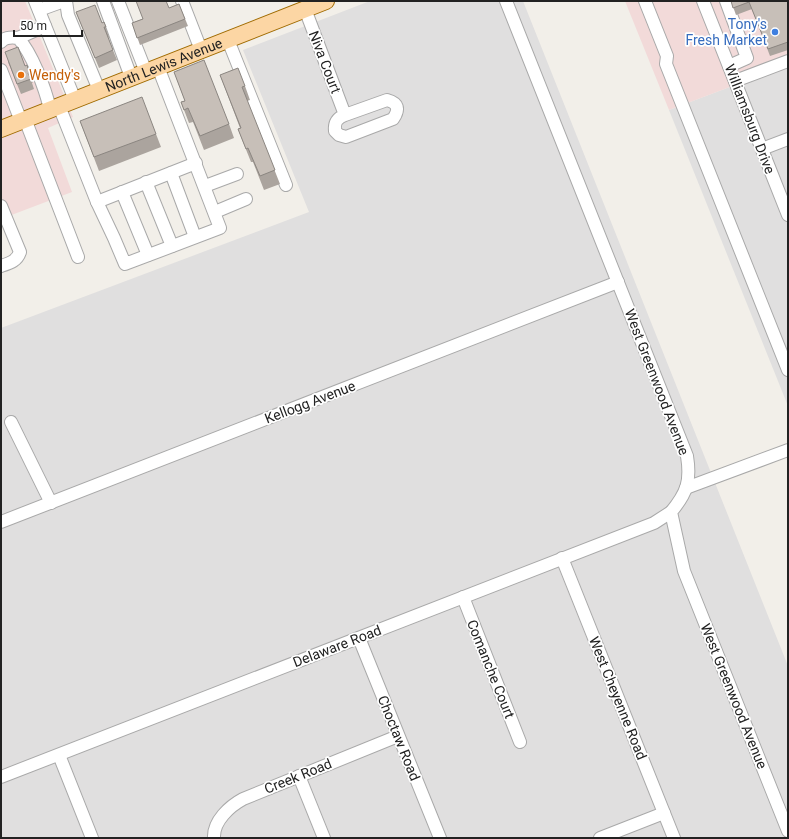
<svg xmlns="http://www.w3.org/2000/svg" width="789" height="839" font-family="Roboto,sans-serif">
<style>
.residential{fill:#e0dfdf}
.commercial{fill:#f2dad9}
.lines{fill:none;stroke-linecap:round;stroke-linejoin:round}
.minor-casing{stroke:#a9a9a9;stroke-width:14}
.major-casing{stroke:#a06b00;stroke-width:18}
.minor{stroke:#fff;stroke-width:12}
.major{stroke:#fcd6a4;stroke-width:16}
.wall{fill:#aba49e}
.building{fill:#c7bfb8;stroke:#8b8681}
.shop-dot{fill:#3f7fe0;stroke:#fff;stroke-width:1.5}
.food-dot{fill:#e8710a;stroke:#fff;stroke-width:1.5}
.labels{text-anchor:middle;stroke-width:3.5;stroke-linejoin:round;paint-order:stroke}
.shop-label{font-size:14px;fill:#366cbe;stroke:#fff;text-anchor:end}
.street-label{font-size:14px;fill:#222;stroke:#fff}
.food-label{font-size:14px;fill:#c56008;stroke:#fff;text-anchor:start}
</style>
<rect width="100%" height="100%" fill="#f2efe9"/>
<!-- residential -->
<g class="residential">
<polygon points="370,1 523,1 788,666 788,838 1,838 1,328 309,212 243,50"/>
<polygon points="788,65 788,406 669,110"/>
</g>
<!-- commercial -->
<g class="commercial">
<polygon points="1,1 25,1 73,117 48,128 72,192 1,219"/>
<polygon points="625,1 788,1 788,65 669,110"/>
</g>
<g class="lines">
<!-- minor casing -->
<g class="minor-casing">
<g id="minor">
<polyline points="35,1 75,100"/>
<polyline points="66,1 68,15 99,90"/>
<polyline points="103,1 131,77"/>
<polyline points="118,1 146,72"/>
<polyline points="182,1 201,50"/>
<path d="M 506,1 L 687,456 C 691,481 687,493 671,512 L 684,571 L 788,831"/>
<polyline points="645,1 667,56 666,64 788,370"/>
<polyline points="703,1 788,215"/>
<polyline points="726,1 747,58 729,66"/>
<path d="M 305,9 L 345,115 L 387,100 C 398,103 400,109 393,119 L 346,137 L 339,135 L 335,131 C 334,122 337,118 345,115"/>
<polyline points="39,10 64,1"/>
<polyline points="18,38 45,26"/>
<polyline points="228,40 286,185"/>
<path d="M 1,42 C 5,37 11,37 18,38 C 32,53 45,88 50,109"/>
<polyline points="1,70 21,121"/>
<polyline points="735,81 788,61"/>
<polyline points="59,106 97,202 114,238 125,264 220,228 158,67"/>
<polyline points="25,119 78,257"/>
<polyline points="762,149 788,139"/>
<polyline points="171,173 195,237"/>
<polyline points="146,182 172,246"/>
<polyline points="205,186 237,174"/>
<polyline points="122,192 148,255"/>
<polyline points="97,202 196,163"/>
<path d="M 1,206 L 20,252 C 17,261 10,263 1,266"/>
<polyline points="215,212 246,199"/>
<polyline points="11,422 51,503"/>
<polyline points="686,488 788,450"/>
<polyline points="1,522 618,282"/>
<polyline points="562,558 674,838"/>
<polyline points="463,597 520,742"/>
<polyline points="359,638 440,838"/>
<polyline points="59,755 92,838"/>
<polyline points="299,776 324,838"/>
<polyline points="1,777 654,523 671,512"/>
<path d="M 214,838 C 213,821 230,806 243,799 L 398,736"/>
<polyline points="600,838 664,813"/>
</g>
</g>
<!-- major casing -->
<g class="major-casing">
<g id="major">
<path id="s1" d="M 1,129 L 326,1"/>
</g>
</g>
<!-- minor -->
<use href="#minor" class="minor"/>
<!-- major -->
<use href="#major" class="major"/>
</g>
<!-- wall -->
<g class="wall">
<polygon points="731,1 788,1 788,50 770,56 752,9 736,15"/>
<polygon points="179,4 188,26 140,45 132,23"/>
<polygon points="76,12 102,23 104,22 109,37 108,38 117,60 99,68"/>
<polygon points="8,62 25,66 27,65 33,82 32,83 34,89 21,94"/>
<polygon points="174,72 229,124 234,138 204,150 193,122 189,123 181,102 185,101"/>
<polygon points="220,75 245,86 250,100 247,101 280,184 264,190 253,162 251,162 243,142 238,129 240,128"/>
<polygon points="80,121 156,134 161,147 99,171"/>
</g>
<!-- building -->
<g class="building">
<polygon points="136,1 166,1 169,8 179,4 185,19 137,38 132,23 143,19"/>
<polygon points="731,1 788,1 788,42 768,49 749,2 733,8"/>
<polygon points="95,5 102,23 104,22 106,27 104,27 113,50 95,58 76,12"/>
<polygon points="18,47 25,66 27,65 29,72 28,73 31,79 17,84 5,52"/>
<polygon points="204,60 229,124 200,136 188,108 184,110 181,102 185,101 174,72"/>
<polygon points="238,68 245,86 242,87 275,170 260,176 248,148 246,149 238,129 241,128 220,75"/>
<polygon points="142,97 156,134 94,157 80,121"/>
</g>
<!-- markers -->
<circle class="shop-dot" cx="775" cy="32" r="4"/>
<circle class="food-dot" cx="21" cy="75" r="4"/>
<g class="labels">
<!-- shop labels -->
<g class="shop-label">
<text x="767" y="29">Tony's<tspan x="767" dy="16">Fresh Market</tspan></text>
</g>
<!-- street labels -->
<g class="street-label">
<text transform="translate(325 62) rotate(69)" y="5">Niva Court</text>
<text dy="5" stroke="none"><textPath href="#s1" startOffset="175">North Lewis Avenue</textPath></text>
<text transform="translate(750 119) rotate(69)" y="5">Williamsburg Drive</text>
<text transform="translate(657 382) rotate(69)" y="5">West Greenwood Avenue</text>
<text transform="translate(310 402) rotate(-21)" y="5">Kellogg Avenue</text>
<text transform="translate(337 646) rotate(-21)" y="5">Delaware Road</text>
<text transform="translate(491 669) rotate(68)" y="5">Comanche Court</text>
<text transform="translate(734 696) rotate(68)" y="5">West Greenwood Avenue</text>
<text transform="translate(618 698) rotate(68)" y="5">West Cheyenne Road</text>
<text transform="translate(399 738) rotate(68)" y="5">Choctaw Road</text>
<text transform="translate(298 776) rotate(-22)" y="5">Creek Road</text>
</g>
<!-- food labels -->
<g class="food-label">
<text x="29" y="80">Wendy's</text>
</g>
</g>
<!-- border -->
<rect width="789" height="839" fill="none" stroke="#222222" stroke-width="4"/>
<!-- scale -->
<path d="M14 30v6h68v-6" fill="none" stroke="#222222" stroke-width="2"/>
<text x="20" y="30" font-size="12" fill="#222222" stroke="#ffffff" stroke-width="3" paint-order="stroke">50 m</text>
</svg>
